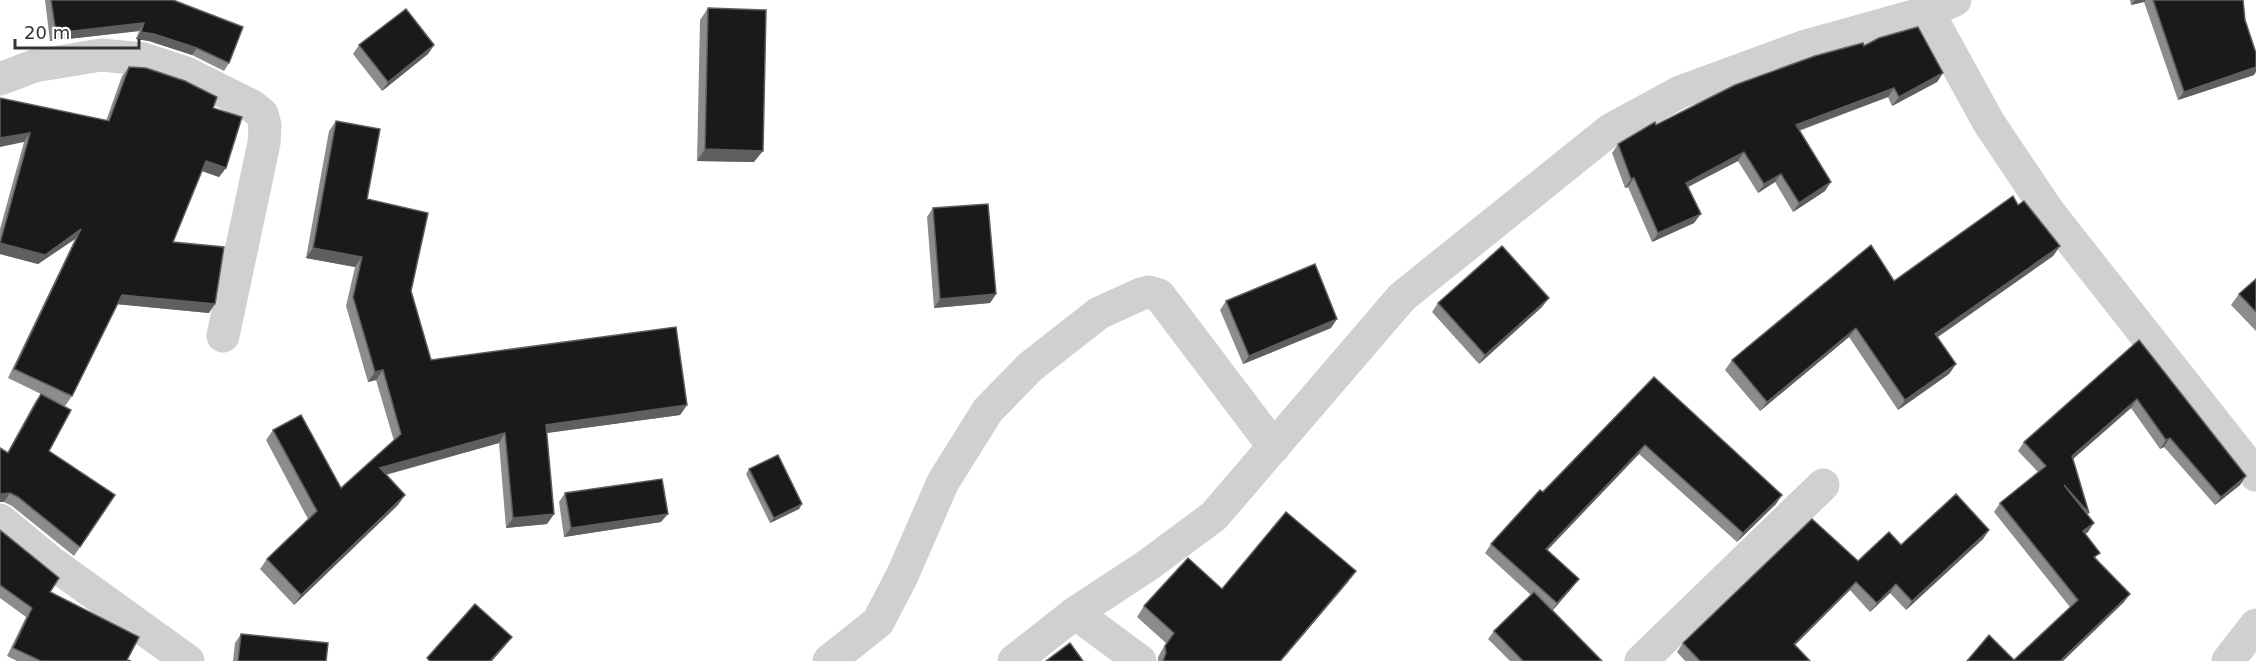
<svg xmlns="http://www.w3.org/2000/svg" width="2256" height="661" font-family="'DejaVu Sans',sans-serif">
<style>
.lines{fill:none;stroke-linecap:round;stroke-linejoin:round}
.minor{stroke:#d0d0d0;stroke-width:33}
.wall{fill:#8c8c8c}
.shaded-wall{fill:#5f5f5f}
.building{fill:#1a1a1a;stroke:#5f5f5f;stroke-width:1.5}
</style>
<rect width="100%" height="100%" fill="#fff"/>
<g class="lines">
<!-- minor -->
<g class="minor">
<polyline points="1928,12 1989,123 2048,211 2256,475"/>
<polyline points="0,79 34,66 101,55 143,59 186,73 252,106 262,114 265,125 264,143 223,336"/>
<polyline points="0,520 52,563 188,661"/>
<polyline points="1075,613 1140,661"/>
<polyline points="829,661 878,622 902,576 943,482 988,410 1030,367 1099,313 1141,294 1148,292 1159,295 1274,447"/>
<polyline points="1014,661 1075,613 1148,565 1214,516 1402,297 1610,130 1680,92 1803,47 1928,12 1955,0"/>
<polyline points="1641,661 1823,485"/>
<polyline points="2228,661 2256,625"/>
</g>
</g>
<!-- wall -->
<g class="wall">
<polygon points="45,0 173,0 229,63 224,71 192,55 149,41 136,39 139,31 50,41"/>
<polygon points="2130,0 2243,0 2245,20 2254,75 2178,100 2144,2 2131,5"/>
<polygon points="708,8 754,162 697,161 700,20"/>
<polygon points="359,45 434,45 428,54 382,91 353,54"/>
<polygon points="1864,46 1943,73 1937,82 1892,106 1888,97 1799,131 1825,191 1793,212 1775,182 1758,193 1738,161 1688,187 1694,223 1652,242 1628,187 1625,188 1612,153 1618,144 1656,125"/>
<polygon points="129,67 213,108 226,168 219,177 202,171 173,242 209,313 117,304 72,396 65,406 41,394 49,451 115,495 74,556 12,506 4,502 7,453 35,402 41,394 8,378 75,239 38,264 0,254 0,229 24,142 0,98 106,121 122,76"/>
<polygon points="336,121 367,199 411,291 431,360 687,405 680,415 547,433 554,514 547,524 506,528 499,443 386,475 398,505 294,605 260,569 267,559 308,519 266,440 273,430 341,488 394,441 376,380 368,382 346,306 355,267 306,258 329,131"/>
<polygon points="2018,205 2060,246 2053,256 1937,337 1956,364 1949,374 1898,410 1849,337 1760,411 1725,370 1732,360 1894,281"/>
<polygon points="933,208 996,294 990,303 934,308 927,217"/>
<polygon points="2256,279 2256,331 2231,305 2239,294"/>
<polygon points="1226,301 1331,328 1243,364 1220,310"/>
<polygon points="1438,303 1542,307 1479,364 1432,312"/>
<polygon points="2139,340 2246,476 2240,485 2215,505 2164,447 2160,449 2131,408 2073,459 2089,513 2087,515 2088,532 2085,534 2096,558 2124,602 2063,661 1967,661 2014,660 2070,607 1994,512 2000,503 2038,472 2018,451 2024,442"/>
<polygon points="1654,377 1776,504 1737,542 1639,454 1547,550 1572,588 1553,610 1602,661 1510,661 1488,639 1494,631 1531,595 1485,553 1491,544"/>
<polygon points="749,469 802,504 799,509 770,523 746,474"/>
<polygon points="565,493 661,522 564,537 559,502"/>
<polygon points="0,530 50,592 127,660 131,661 17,661 7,656 26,617 0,598"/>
<polygon points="1989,530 1983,539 1906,610 1890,593 1870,612 1850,590 1795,645 1810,661 1685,661 1677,652 1683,643 1858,561 1901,545"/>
<polygon points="1348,582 1281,661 1158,661 1158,657 1166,643 1137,617 1144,606 1222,589"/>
<polygon points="241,634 326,661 233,661 235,643"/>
</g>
<!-- shaded-wall -->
<g class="shaded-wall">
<polygon points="2135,0 2146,0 2144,2 2131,5"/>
<polygon points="144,23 139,31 50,41 56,33"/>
<polygon points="141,32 154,34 197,48 192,55 149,41 136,39"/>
<polygon points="434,45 428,54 382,91 388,82"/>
<polygon points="2256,67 2256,72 2254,75 2178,100 2184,92"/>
<polygon points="1943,73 1937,82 1892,106 1899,97"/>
<polygon points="1894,88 1888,97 1789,134 1796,125"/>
<polygon points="30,133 24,142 0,147 0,138"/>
<polygon points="705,149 763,151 754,162 697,161"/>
<polygon points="1744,152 1738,161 1680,191 1686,183"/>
<polygon points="206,161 226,168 219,177 199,170"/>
<polygon points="1781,174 1775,182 1758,193 1764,184"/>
<polygon points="1634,178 1628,187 1625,188 1631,179"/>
<polygon points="1831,182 1825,191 1793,212 1799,203"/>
<polygon points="1701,214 1694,223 1652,242 1658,233"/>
<polygon points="81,229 75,239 38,264 0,254 0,243"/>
<polygon points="2060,246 2053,256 1928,344 1935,334"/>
<polygon points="313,248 362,257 355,267 306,258"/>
<polygon points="996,294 990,303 934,308 940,299"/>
<polygon points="122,295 215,304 209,313 115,304"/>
<polygon points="1549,298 1542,307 1479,364 1485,355"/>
<polygon points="1337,319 1331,328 1243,364 1249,356"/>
<polygon points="1856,328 1849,337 1760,411 1767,402"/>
<polygon points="1956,364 1949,374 1898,410 1905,400"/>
<polygon points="383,370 376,380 368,382 375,372"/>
<polygon points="2137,399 2131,408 2066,465 2072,456"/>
<polygon points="687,405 680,415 539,434 546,425"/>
<polygon points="505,433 499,443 373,478 380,468"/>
<polygon points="2170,438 2164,447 2160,449 2166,440"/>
<polygon points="1645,445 1639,454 1540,558 1546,549"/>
<polygon points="2246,476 2240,485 2215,505 2221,497"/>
<polygon points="10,493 4,502 0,502 0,494"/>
<polygon points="405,495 398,505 294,605 301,595"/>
<polygon points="1782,495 1776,504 1737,542 1743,533"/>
<polygon points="802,504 799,509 770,523 774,518"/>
<polygon points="554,514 547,524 506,528 513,518"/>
<polygon points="668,514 661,522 564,537 571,528"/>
<polygon points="2094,523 2088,532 2077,540 2083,531"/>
<polygon points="1989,530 1983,539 1906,610 1912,601"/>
<polygon points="1356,571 1348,582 1281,661 1280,661"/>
<polygon points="1579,579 1572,588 1551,612 1557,603"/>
<polygon points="1856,582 1850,590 1788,652 1794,644"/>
<polygon points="1896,584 1890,593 1870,612 1877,603"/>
<polygon points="2130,594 2124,602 2063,661 2060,661"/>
<polygon points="512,637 505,646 492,661 490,661"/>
</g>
<!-- building -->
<g class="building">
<polygon points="51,0 173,0 243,27 229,63 197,48 154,34 141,32 144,23 56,33"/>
<polygon points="2153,0 2243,0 2245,20 2256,53 2256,67 2184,92"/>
<polygon points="708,8 766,10 763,151 705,149"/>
<polygon points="406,9 434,45 388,82 359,45"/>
<polygon points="1918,27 1943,73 1899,97 1894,88 1796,125 1831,182 1799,203 1781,174 1764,184 1744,152 1686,183 1701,214 1658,233 1634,178 1631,179 1618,144 1655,122 1656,125 1735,85 1815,56 1863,43 1864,46 1879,38"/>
<polygon points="129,67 146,68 185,81 217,97 213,108 242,117 226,168 206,161 173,242 224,247 215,304 122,295 72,396 14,369 81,229 45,255 0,243 30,133 0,138 0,98 109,121"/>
<polygon points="336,121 380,129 367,199 428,213 411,291 431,360 676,327 687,405 546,425 554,514 513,518 505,433 380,468 405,495 301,595 267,559 317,511 273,430 301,415 341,488 401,434 383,370 375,372 353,297 362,257 313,248"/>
<polygon points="2013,196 2018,205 2024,201 2060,246 1935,334 1956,364 1905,400 1856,328 1767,402 1732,360 1871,245 1894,281"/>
<polygon points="988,204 996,294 940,299 933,208"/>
<polygon points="1502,246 1549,298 1485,355 1438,303"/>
<polygon points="1315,264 1337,319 1249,356 1226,301"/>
<polygon points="2256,279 2256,312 2239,294"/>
<polygon points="2139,340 2246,476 2221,497 2170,438 2166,440 2137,399 2072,456 2089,513 2064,485 2094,523 2083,531 2100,553 2094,557 2130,594 2060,661 1967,661 1989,635 2014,660 2078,600 2000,503 2046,466 2024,442"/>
<polygon points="1654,377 1782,495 1743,533 1645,445 1546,549 1579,579 1557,603 1491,544 1540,490 1543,492"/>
<polygon points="41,394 71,410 49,451 115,495 80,547 18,497 10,493 0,494 0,448 8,453"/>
<polygon points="778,455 802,504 774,518 749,469"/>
<polygon points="662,479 668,514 571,528 565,493"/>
<polygon points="1956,494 1989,530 1912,601 1896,584 1877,603 1856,582 1794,644 1810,661 1700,661 1683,643 1812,519 1858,561 1889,532 1901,545"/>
<polygon points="1286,512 1356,571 1280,661 1163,661 1166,653 1165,646 1174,633 1144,606 1188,558 1222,589"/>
<polygon points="0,530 59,578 50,592 139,637 127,660 131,661 41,661 13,648 32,608 0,585"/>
<polygon points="1534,592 1602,661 1523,661 1494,631"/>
<polygon points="475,604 512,637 490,661 430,661 427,658"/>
<polygon points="241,634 328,643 326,661 238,661"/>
<polygon points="1070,643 1083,661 1046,661"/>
</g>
<!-- scale -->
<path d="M15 39v9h124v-9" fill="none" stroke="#333333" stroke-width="3"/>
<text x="24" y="39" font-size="18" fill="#333333" stroke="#ffffff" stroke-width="4.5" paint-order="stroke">20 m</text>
</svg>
